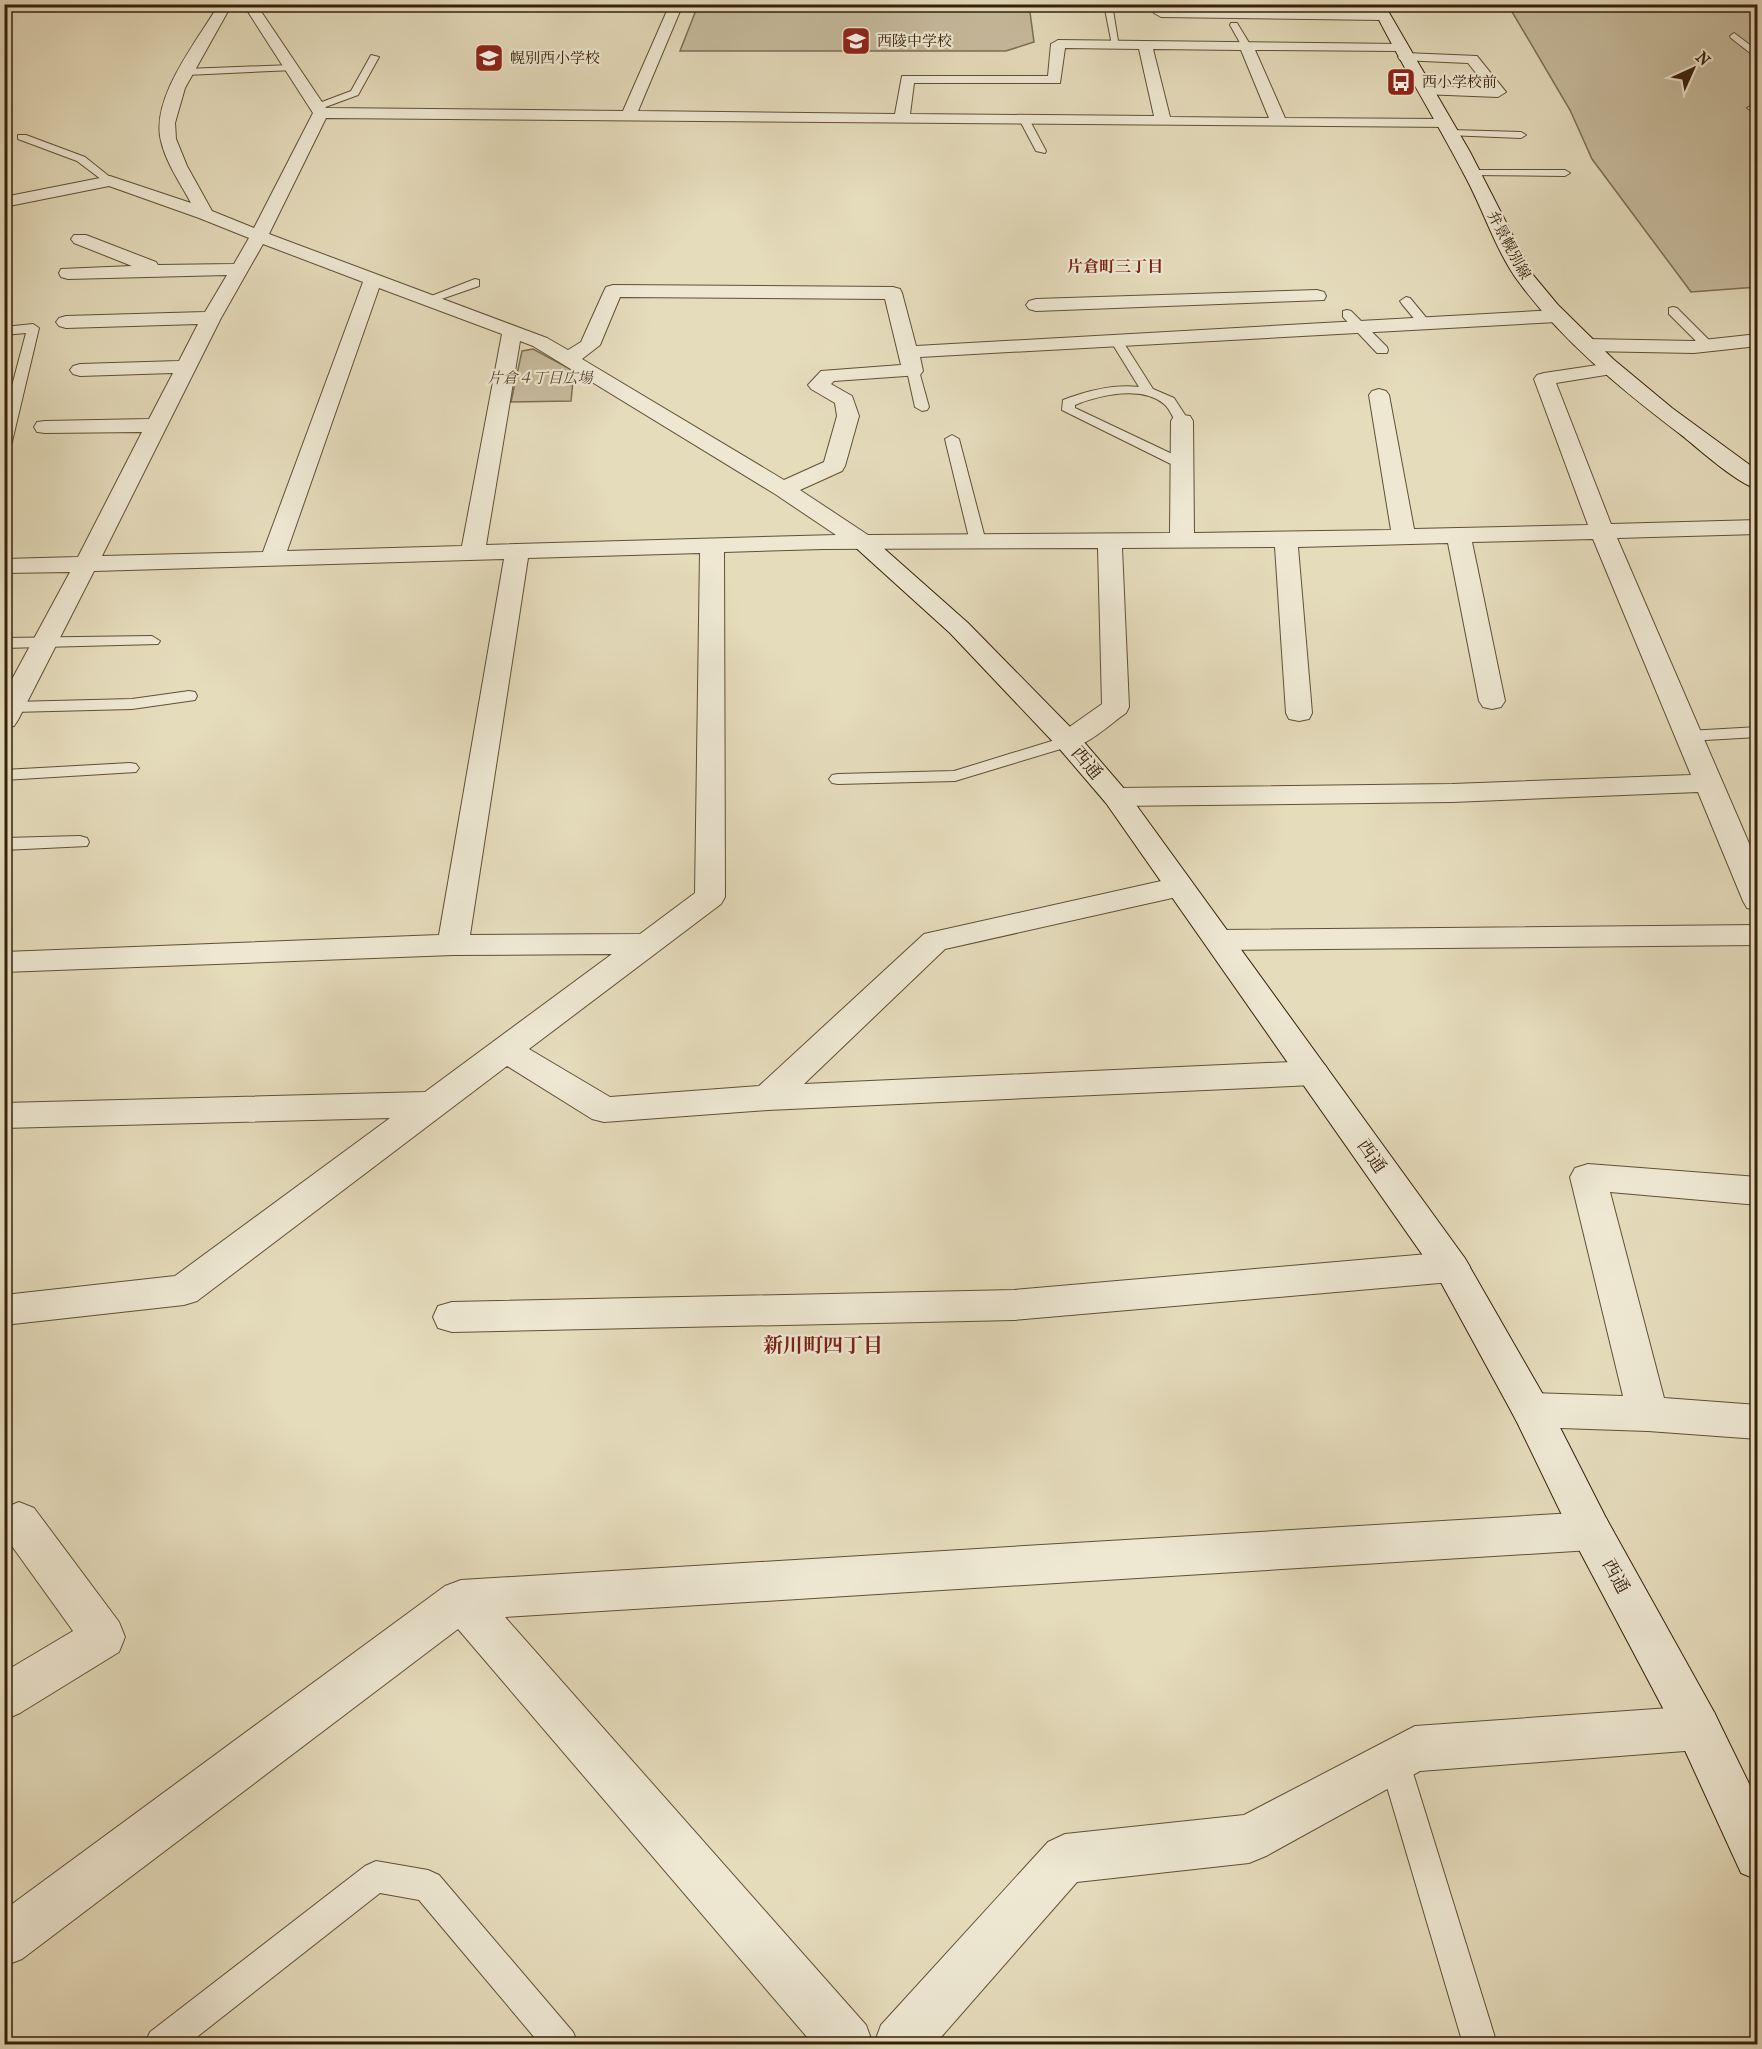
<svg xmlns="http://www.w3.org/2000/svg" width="1762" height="2049" font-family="'IM FELL French Canon','Noto Serif JP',serif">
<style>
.green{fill:#c7bc9e;stroke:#7e6e54;stroke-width:1.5}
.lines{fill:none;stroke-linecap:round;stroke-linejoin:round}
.lane-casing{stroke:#624f36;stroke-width:2}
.street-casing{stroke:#624f36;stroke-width:2}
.secondary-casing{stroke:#36200a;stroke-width:2}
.lane{fill:#eee8d3;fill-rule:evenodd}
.street{fill:#eee8d3;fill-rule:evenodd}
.secondary{fill:#eee8d3;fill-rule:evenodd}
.labels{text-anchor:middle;stroke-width:4.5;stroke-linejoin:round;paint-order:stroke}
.far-poi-label{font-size:15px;fill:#36200a;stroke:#eee8d3;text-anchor:start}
.far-street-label{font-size:15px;fill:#36200a;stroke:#eee8d3}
.far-park-label{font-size:15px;font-style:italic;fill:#5a472f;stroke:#eee8d3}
.far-neighbourhood-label{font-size:16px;font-weight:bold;fill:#7a1f14;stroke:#eee8d3}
.street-label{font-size:18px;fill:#36200a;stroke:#eee8d3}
.neighbourhood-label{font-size:20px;font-weight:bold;fill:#7a1f14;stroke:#eee8d3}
</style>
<rect width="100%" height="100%" fill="#e5dcbc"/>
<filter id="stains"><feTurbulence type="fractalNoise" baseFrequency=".00333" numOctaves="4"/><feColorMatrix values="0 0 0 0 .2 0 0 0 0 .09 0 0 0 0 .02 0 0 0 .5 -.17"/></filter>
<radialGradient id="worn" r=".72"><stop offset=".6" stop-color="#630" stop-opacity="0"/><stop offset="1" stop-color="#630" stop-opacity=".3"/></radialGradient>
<!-- green -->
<g class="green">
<polygon points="698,5 1029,5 1034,42 1006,51 680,51"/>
<polygon points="1508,5 1757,5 1757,287 1691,292 1592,159 1570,110"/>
<polygon points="533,349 574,371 571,401 511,402 522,351"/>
</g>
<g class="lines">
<!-- lane casing -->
<g class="lane-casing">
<g id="lane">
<polygon points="1104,4 1112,4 1119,47 1112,45"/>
<polygon points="1231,23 1237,23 1251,46 1249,48 1243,48 1230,25"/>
<polygon points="1734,33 1758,51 1758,59 1731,38 1730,36"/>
<polygon points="371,55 379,57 358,95 320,109 314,109 314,105 351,91"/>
<polygon points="291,65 296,68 294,70 186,75 181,72 186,69"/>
<polygon points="1758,103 1758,109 1752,111 1747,108"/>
<polygon points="1021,117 1029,119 1046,151 1045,153 1036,151 1019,119"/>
<polygon points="1451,130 1521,132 1526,135 1521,138 1447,135 1446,133"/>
<polygon points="18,135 26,135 85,157 115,181 110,184 106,183 77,161 18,139"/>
<polygon points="1473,170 1565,170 1570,173 1565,176 1469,175 1468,173"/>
<polygon points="475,279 479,280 479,286 427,304 421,300"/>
<polygon points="1406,297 1410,298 1429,321 1431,324 1429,327 1421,327 1402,304 1400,301"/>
<polygon points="1673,307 1677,308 1711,342 1713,345 1711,348 1703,348 1669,314 1669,308"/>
<polygon points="1347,310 1351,311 1387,347 1388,350 1387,353 1377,353 1343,317 1343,311"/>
<polygon points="33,324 39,328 11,446 4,450 4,416 26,333 4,335 4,327"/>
<path d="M 1116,336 L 1120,337 L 1153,389 L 1174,398 L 1189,421 L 1187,424 L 1177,424 C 1173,418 1170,409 1164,404 C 1142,385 1099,395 1075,405 L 1075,408 L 1187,461 L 1189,464 L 1187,467 L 1177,467 L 1062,410 L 1063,400 C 1087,391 1113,384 1139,387 L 1110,340 Z"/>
<polygon points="913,367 919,371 929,407 927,410 922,411 915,407 907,371"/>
<polygon points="952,435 959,439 986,542 983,545 978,547 970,542 945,439"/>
<polygon points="152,636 160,641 158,644 4,648 4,638"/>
<polygon points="189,691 195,692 197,696 195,700 132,709 13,712 4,707 7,703 13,702 132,699"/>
<polygon points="1758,727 1758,737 1688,741 1682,740 1679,736 1682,732 1688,731"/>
<polygon points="1068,736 1074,737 1077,741 1074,745 955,781 838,784 832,783 829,779 832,775 838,774 954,771"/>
<polygon points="130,763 136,764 139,768 136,772 4,780 4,770"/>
<polygon points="80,836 87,838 89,842 87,846 4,850 4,838"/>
<polygon points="1394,1745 1405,1750 1409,1760 1497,2044 1463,2044 1379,1760 1383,1750"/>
<polygon points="376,1861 428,1870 439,1875 573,2032 578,2044 540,2044 419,1900 380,1893 188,2044 145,2044 150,2032 365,1866"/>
</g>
</g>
<!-- street casing -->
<g class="street-casing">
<g id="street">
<path d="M 219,4 L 232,4 L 185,88 L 175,123 L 176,139 L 187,166 L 212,211 L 254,228 L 313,113 L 243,4 L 256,4 L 326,108 L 623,111 L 670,4 L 683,4 L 638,111 L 895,114 L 902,76 L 1048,76 L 1051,44 L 1058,40 L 1403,44 L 1405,47 L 1403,50 L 1398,51 L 1255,50 L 1285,118 L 1445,119 L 1451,121 L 1453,124 L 1451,127 L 326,118 L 269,234 L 547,338 L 568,350 L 581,342 L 604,291 L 606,287 L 613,285 L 893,287 L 900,289 L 902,293 L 916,346 L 1557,310 L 1564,312 L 1567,316 L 1564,320 L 1557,322 L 920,357 L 923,371 L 920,375 L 834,381 L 831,384 L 852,396 L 859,416 L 845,466 L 842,471 L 800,490 L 868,535 L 1170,533 L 1171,421 L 1174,416 L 1182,415 L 1190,416 L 1193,421 L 1194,533 L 1391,530 L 1369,395 L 1372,391 L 1379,389 L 1386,391 L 1389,395 L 1414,529 L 1588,525 L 1534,379 L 1537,375 L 1544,373 L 1611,363 L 1618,365 L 1621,369 L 1618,373 L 1556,383 L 1611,524 L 1758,520 L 1758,534 L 1617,538 L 1758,864 L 1758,911 L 1747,908 L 1743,901 L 1698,792 L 1452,802 L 1116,806 L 1106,803 L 1102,797 L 1106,791 L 1116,788 L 1452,784 L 1691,775 L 1593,539 L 1472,542 L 1505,701 L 1501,707 L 1492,709 L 1483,707 L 1479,701 L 1448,543 L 1298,547 L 1312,713 L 1309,719 L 1299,721 L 1289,719 L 1286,713 L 1275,547 L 1122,548 L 1129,707 L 1126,713 C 1107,726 1082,753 1058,747 L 1054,741 L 1058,735 L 1102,704 L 1098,548 L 823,549 L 724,552 L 725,897 L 721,904 L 529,1049 L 610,1097 L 759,1086 L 924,934 L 1179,877 L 1190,880 L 1194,887 L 1190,894 L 945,949 L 804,1084 L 1313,1061 L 1325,1065 L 1330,1073 L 1325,1081 L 1313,1085 L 768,1110 L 604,1122 L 592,1119 L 507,1066 L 197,1301 L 184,1305 L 4,1325 L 4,1295 L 175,1276 L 390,1118 L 4,1128 L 4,1103 L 425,1092 L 612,954 L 453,955 L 4,972 L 4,952 L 439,935 L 504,559 L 94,571 L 18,720 L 14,726 L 4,728 L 4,694 L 70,572 L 4,573 L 4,559 L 78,557 L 142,432 L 45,433 L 37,432 L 34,427 L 37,422 L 45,421 L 149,419 L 173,373 L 80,376 L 73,374 L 70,370 L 73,366 L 80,364 L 179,361 L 198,324 L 66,328 L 59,326 L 56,322 L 59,318 L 66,316 L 205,312 L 227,275 L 68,279 L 61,277 L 59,273 L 61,269 L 132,266 L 74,243 L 71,239 L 74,235 L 86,235 L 156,262 L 158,265 L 234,264 L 249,238 L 199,218 L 109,186 L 4,207 L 4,197 L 110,176 L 191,203 C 181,184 166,163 161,141 C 150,98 198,40 219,4 ZM 1065,48 L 1139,49 L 1154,116 L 910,114 L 914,83 L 1060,83 ZM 1153,49 L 1241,50 L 1269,118 L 1170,117 ZM 263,244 L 363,282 L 263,552 L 102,556 L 221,318 ZM 379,288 L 502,334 L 462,546 L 287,551 ZM 620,297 L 885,299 L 901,365 L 821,371 L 808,385 L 811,389 L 835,403 L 837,416 L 824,462 L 784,480 L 582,359 L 600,345 ZM 520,341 L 533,346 L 775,494 L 836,535 L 486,545 ZM 700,553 L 695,893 L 640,934 L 470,935 L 528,558 Z"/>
<polygon points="1152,4 1166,4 1167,9 1382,12 1389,16 1382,20 1161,17 1154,13"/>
<polygon points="1405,53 1477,56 1506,92 1498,97 1422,94 1419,91 1422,88 1427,86 1487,87 1468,63 1400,60 1398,57"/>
<polygon points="1317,290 1324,292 1326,296 1324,300 1036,311 1029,309 1026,305 1029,301 1036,299"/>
<polygon points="1758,334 1758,346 1694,353 1587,351 1580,349 1577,345 1580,341 1587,339 1694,341"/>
<polygon points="1758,925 1758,945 1219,950 1208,947 1203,940 1208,933 1219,930"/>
<polygon points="1588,1164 1758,1177 1758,1205 1610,1192 1664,1398 1758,1405 1758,1439 1648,1431 1531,1427 1517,1422 1511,1410 1517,1398 1531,1393 1623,1396 1570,1177 1575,1168"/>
<polygon points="1451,1252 1464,1257 1470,1267 1464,1277 1451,1282 1014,1320 452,1332 438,1328 433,1317 438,1306 452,1302 1014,1290"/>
<polygon points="19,1502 34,1508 119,1622 125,1637 119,1652 20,1713 4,1720 4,1672 73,1631 4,1535 4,1508"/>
<polygon points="1591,1512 1606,1518 1612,1531 1606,1544 1591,1550 505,1617 866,2025 873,2044 813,2044 458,1629 22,1959 4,1966 4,1910 445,1586 461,1580"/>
<polygon points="1698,1706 1714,1712 1721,1728 1714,1744 1698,1750 1420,1771 1266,1856 1249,1863 1077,1882 935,2044 874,2044 881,2025 1048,1842 1065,1834 1244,1815 1415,1726"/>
</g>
</g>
<!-- secondary casing -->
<g class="secondary-casing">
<g id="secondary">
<path d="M 1371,4 L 1384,4 L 1470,152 L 1533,275 L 1558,305 L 1613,359 L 1672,408 L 1758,471 L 1758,489 C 1737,484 1698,448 1680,434 C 1621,389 1562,341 1518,281 C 1496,251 1483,209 1465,176 C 1435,118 1400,63 1371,4 Z"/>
<polygon points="863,535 871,537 968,623 1078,735 1126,791 1464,1257 1545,1398 1606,1518 1714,1712 1758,1802 1758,1880 1741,1873 1682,1744 1576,1544 1516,1420 1438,1277 1106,803 1058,747 950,633 855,547 851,542 855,537"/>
</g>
</g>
<!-- lane -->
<use href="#lane" class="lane"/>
<!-- street -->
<use href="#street" class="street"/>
<!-- secondary -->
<use href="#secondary" class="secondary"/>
</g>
<!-- icons -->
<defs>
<g id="school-square" transform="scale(1.5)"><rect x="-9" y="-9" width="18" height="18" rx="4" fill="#8f2418" stroke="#eee8d3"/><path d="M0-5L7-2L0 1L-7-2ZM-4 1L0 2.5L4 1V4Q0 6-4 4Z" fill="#fff"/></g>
<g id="bus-square" transform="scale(1.5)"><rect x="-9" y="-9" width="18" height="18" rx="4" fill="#8f2418" stroke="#eee8d3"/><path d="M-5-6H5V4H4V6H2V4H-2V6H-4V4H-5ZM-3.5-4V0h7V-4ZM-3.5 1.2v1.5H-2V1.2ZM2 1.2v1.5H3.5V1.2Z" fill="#fff"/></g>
</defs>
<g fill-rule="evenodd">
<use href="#school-square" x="856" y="41"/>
<use href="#school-square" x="489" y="58"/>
<use href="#bus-square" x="1401" y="82"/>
</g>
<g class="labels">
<!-- far-poi labels -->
<g class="far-poi-label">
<text x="877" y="46">西陵中学校</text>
<text x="510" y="63">幌別西小学校</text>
<text x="1422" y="87">西小学校前</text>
</g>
<!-- far-street labels -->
<g class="far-street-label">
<text transform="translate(1509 245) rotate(62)" y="5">弁景幌別線</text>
</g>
<!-- far-park labels -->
<g class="far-park-label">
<text x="540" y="383">片倉４丁目広場</text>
</g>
<!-- far-neighbourhood labels -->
<g class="far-neighbourhood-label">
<text x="1115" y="272">片倉町三丁目</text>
</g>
<!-- street labels -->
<g class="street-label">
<text transform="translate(1087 763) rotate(50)" y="6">西通</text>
<text transform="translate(1372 1156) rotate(55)" y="6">西通</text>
<text transform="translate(1616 1576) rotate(61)" y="6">西通</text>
</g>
<!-- neighbourhood labels -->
<g class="neighbourhood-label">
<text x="823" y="1352">新川町四丁目</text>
</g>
</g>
<!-- margin -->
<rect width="1762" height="2049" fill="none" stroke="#e5dcbc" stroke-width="24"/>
<rect x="6" y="6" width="1750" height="2037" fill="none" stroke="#36200a" stroke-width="3"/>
<rect x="12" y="12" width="1738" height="2025" fill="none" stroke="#36200a" stroke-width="1.5"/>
<!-- north arrow -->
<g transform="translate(1693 69) rotate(45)" stroke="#eee8d3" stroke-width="4.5" paint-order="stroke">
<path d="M0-4.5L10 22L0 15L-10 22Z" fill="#36200a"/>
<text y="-9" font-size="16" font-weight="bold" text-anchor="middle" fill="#36200a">N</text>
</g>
<rect width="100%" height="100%" filter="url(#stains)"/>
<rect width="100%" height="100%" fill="url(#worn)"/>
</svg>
